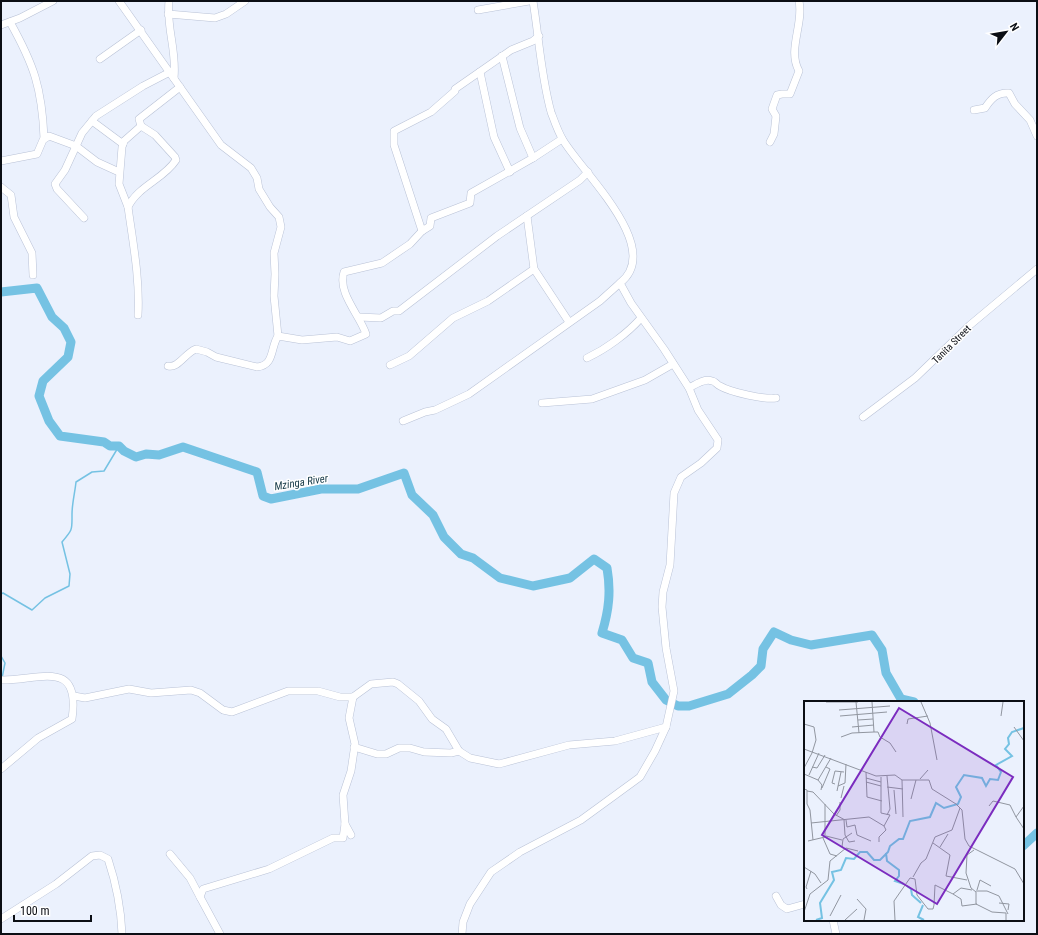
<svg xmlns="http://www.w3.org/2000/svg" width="1038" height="935" font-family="'Roboto Condensed',sans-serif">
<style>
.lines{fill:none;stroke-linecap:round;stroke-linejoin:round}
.stream{stroke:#75c2e3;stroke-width:1.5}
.river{stroke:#75c2e3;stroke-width:9}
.minor-casing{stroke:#b9c2d6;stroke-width:8}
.minor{stroke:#fff;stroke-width:7}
.labels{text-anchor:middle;stroke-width:3;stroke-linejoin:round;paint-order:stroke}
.street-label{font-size:10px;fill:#0b0e14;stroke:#fff}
.water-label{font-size:11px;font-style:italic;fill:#143846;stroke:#fff}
.inset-river{fill:none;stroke:#75c2e3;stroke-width:2}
.inset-road{fill:none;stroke:#9196a0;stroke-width:1}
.view{fill:#7b2cbf;fill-opacity:0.15;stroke:#7b2cbf;stroke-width:2}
.inset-edge{fill:none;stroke:#0b0e14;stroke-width:2}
</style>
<rect width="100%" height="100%" fill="#ebf1fd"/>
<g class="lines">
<!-- stream -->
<g class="stream">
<path d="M 1,594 L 3,593 L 32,610 L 45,598 L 69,586 L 70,574 L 62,542 C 73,529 72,530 72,514 C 72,504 75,492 76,482 L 92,472 L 104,471 L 119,446"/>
<polyline points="1,656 5,663 2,678"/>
</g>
<!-- river -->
<g class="river">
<path d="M 1,292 L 37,288 L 52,317 L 64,328 L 71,342 L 68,357 L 43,381 L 39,396 L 49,421 L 60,436 L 104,442 L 110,446 L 119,446 L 124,451 L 136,457 L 146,454 L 159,455 L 183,447 L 257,472 L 263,496 L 271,499 L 321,489 L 358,489 L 404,473 L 412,495 L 433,515 L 444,537 L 461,554 L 473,558 L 500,578 L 533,586 L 570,578 L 594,559 L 607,568 C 611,591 609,610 602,633 L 622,640 L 633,658 L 648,663 L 652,682 L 666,700 L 678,706 L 689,706 L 728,694 L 752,675 L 761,666 L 763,649 L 774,632 L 791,640 L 811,645 L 872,635 L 882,650 L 886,673 L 901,699 L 914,702"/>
<polyline points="1023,846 1037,833"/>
</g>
<!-- minor casing -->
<g class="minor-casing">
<g id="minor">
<polyline points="119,1 221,145 251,168 257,178 259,189 270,207 279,217 281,227 274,253 275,274 274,296 278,336"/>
<path d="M 169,1 C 166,27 177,51 174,78"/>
<polyline points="478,10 529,1"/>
<polyline points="168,14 215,18 226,14 245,1"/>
<path d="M 10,22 C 34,65 42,88 44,138"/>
<polyline points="1,25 20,18 53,1"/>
<polyline points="502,56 520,128 533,158"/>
<polyline points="100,59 141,30"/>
<polyline points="480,72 494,137 510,172"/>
<path d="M 974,110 L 985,108 C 991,99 997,92 1009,93 L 1015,104 L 1030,120 L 1037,136"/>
<polyline points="92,121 123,144"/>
<path d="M 770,142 L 774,134 L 776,116 L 772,109 L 777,95 L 782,94 L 790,94 L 799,71 C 787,50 804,24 799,1"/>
<polyline points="1,161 37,154 43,140 49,136 76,146 97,162 119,172"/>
<polyline points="1,187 11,195 14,217 32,253 33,275"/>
<polyline points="128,207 119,184 122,147 124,141 141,126"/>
<polyline points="527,216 534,269 569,322"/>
<polyline points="84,218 57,189 55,184 65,170 82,133 96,116 143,86 170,72"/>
<polyline points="422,231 394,145 394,131 431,112 455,91 455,89 511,50 533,41 539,36"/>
<path d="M 138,315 C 140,279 133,243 128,207 C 138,186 164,179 176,160 L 175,157 L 155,135 L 141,126 L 139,119 L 180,87"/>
<polyline points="359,317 381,318 393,311 399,311 497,236 580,180 588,172"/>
<path d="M 587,358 C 606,349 627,334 641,318"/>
<polyline points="390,365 409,356 453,318 488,301 534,269"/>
<path d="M 168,366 C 178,369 185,353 196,349 L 207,352 L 216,357 L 257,367 C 275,365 270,348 278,336 L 302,340 L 337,337 L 350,341 L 366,334 C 360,315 337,293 344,272 L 382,263 L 410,244 L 422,231 L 430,226 L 431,218 L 470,203 L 471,193 L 533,158 L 562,139"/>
<path d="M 689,388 C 696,384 705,378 712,381 C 715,381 717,385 720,386 C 730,392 765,400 776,398"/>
<polyline points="542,403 592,399 645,380 673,364"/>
<polyline points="863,417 915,378 970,325 1037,269"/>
<polyline points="403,421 425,412 435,410 469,394 600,301 620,283"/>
<path d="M 1,680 C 38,681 81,657 72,719 L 38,738 L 1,769"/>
<polyline points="74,696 85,698 129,689 151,693 191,690 200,693 223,710 232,712 288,691 318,691 340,697 353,697 371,684 393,682 398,684 419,701 432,719 446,729 459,751 470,758 499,764 569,745 615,741 666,727"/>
<polyline points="354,747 377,754 386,754 399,748 410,748 424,752 451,753 459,751"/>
<polyline points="345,824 351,835"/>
<polyline points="170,854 190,878 200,897"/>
<polyline points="776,896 781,905 787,909 805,904"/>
<path d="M 1,919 L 56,884 L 92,856 L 100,855 L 108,859 C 116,883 121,908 122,934"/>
<polyline points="833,920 836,934"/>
<polyline points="220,934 200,897 203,889 269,869 333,838 343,838 345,824 343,795 351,771 355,744 349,718 353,697"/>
<path d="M 462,934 L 463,922 L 470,904 L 491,872 L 520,852 L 581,820 L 614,796 L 640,777 L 655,751 L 666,727 L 674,691 L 666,648 L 662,607 L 663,592 L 670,565 L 674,493 L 681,477 L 701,463 L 717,448 L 718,440 L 698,410 L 689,388 L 664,349 L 631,303 L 620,283 C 665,248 581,171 563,140 C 558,132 554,120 551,112 C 541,76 539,38 533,1"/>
</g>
</g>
<!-- minor -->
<use href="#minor" class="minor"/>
</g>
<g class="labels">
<!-- street labels -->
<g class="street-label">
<text transform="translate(951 344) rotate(-45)" y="4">Tanita Street</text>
</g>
<!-- water labels -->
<g class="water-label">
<text transform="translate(301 482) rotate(-9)" y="4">Mzinga River</text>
</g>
</g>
<!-- overview -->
<g transform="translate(804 701)">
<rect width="220" height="220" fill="#ebf1fd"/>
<path class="inset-river" d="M 82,152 L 83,160 L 95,169 L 95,175 L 91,180 L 100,183M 103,185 L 107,188 L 108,194 L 117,202M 119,204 L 114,216 L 120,219M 12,219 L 18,217 L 16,202 L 30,179 L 28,171 L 37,169 L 42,157 L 50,158 L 56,151 L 63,151 L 70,159 L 76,159 L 84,151 L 86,145 L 95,138 L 99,138 L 106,120 L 126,116 L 132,102 L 140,107 L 154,103 L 157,96 L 152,86 L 160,74 L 178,77 L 182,85 L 186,78 L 194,79 L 197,71 L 192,64 L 208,55 L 201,48 L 205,43 L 204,37 L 208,31 L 220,27"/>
<path class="inset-road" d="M 22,1 L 35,1M 35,1 L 54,1M 52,1 L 55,32M 68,1 L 70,31 L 74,31 L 76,36 L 86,42 L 92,51M 117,1 L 126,22 L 133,59M 35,9 L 86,5M 36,15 L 83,11M 197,15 L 199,1M 54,19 L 69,18M 0,23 L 10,26 L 12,39 L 8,52 L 0,67M 103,23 L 104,18 L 124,15M 48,26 L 70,24M 210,26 L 220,40M 37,36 L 48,32 L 70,31M 0,48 L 72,75 L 91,74 L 98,79 L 125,79 L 128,88 L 152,103 L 158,109 L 161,138 L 165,145 L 211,168 L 220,183M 8,66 L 13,67 L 21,54M 62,71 L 63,96 L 78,100M 0,73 L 14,79 L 18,84 L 17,89M 5,74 L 15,52M 83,75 L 86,108 L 83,114M 62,77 L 77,81M 116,78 L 124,69M 14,79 L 27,57M 98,79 L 99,116M 62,81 L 77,85M 31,83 L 28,82 L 31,70 L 40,71M 34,85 L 41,82 L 42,63M 83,86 L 99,88M 18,87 L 26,68 L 22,66M 0,88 L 3,89 L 3,103 L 6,109 L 9,139M 90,89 L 92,113M 3,90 L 9,91 L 30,113 L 41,119M 33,90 L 37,71M 37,97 L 40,85M 107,98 L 112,79M 185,105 L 189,100 L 206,104 L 212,116M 220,105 L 212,116 L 220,128M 32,115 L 36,109 L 36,101M 40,119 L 41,134 L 45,141 L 51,140M 42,119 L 43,126 L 51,124 L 53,134 L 67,140M 7,122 L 65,116 L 80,125M 22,135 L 38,139M 19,137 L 26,153 L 33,155M 4,140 L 21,136 L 21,103M 75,141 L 75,136 L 82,129 L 80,125 L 86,114 L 77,112 L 77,76M 129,142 L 146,154 L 142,175 L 163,179M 38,146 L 39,138 L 48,132M 136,146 L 144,133M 170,149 L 163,154 L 162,172 L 167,187 L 172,191 L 172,203 L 188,211 L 202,212 L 202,219M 0,166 L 11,173 L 17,182M 109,176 L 117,162 L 122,158 L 131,136 L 148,129 L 156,107M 3,188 L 2,186 L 7,170M 173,189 L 176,179 L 187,185M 172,190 L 183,190 L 195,195 L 204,213M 149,193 L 157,198 L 158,205 L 173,203M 53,198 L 62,208 L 60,219M 195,202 L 205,203 L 204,209M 0,211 L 6,193 L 24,179 L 26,160 L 42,147 L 54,150M 26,215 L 37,194M 41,219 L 53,208M 91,219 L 90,200 L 106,177 L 111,178 L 113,194 L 124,208 L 129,208 L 130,204 L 131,184 L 149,193 L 157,187 L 168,189"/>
<path class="view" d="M 95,7 L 209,76 L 133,203 L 18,134 Z"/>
<rect width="220" height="220" class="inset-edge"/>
</g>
<!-- border -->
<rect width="1038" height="935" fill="none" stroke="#0b0e14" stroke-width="4"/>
<!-- north arrow -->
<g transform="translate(1006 32) rotate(59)" stroke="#ffffff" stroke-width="3" paint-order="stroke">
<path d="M0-3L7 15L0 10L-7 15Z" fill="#0b0e14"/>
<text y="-6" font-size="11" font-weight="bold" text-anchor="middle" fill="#0b0e14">N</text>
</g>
<!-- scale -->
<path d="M14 915v6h77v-6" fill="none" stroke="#0b0e14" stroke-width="2"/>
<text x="20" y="915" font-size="12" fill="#0b0e14" stroke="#ffffff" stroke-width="3" paint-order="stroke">100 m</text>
</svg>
